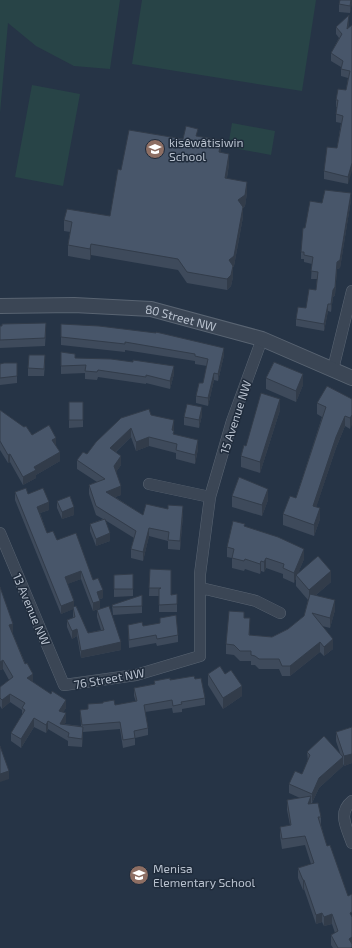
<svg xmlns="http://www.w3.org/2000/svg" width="352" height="948" font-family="'Exo 2',sans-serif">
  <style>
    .green { fill: #284447 }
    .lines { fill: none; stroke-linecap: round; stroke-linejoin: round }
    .minor-casing { stroke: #596472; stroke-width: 12 }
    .tertiary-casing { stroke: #596472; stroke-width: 16 }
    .minor { stroke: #3b4655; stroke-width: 11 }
    .tertiary { stroke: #3b4655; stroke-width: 14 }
    .wall { fill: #3e4a5b }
    .shaded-wall { fill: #323c4a }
    .building { fill: #48566a; stroke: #323c4a }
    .labels { text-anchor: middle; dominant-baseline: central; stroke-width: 3; stroke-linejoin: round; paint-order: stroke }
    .poi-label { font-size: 12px; fill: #b8c1ce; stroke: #1f2b3b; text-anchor: start }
    .street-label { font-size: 12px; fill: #b8c1ce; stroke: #1f2b3b }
  </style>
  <rect width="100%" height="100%" fill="#263446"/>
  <path class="green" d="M0,0h120l-10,69 -36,-3 -38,-20 -28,-23 -8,90z
    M142,0h174l-14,91 -170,-27z
    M32,85l48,9 -17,92 -48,-9z
    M232,123l43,8 -4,24 -43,-8z"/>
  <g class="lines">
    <g class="minor-casing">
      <path id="minor" d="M333,369l19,-78
        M149,484l61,13
        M0,533l64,152 72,-10 64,-19v-82l10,-77 22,-76 30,-82
        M201,588l55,13 24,12
        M352,801c-15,12 -5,27 0,42"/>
    </g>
    <g class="tertiary-casing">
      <g id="tertiary">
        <path id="s1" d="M0,306l74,-1 77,4 111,30 90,39"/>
      </g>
    </g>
    <use href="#minor" class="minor"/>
    <use href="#tertiary" class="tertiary"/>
  </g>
  <path class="wall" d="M352,0l-2,13 -11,-1v-8z
    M349,22l-1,6 4,-3 -4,159 -24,-5v-8l13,-23 4,-25 -5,-1v-8l1,-7h-1v-7l10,-10 2,-12 -7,-2v-9l-10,-6v-8l8,-15 -3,-4v-7z
    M198,136l23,16 8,12 -2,14 20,15 -2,13 -2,2v9l-9,49 -1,1v10l-2,9 -4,4 -40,-7 -9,-13 -87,-15 -1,5 -22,-4v-11l2,-13 -6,-1v-11l46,-4 11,-46 62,-31z
    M351,200l-11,68 -3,1 -2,26 -2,2 -2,15 -3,-1 -4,20 -28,-5v-7l10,-11 10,-18 1,-11h-6l1,-15 -8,-2v-3h-3v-7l4,-24 17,-25z
    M61,324l163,31 -6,26 -4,-1 -6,26 -12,-3v-7l7,-13 4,-17 -12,-2v-3l-70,-11v2l-64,-7z
    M0,326l46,4 -1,16 -45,2z
    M61,352l14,6 99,16 -4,15 -24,-6v1l-48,-7 -1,3 -12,-1v-6l-24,1z
    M17,363v20l-17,2v-21z
    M45,363l-1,13h-16v-8z
    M266,378l37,7 -7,17 -30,-13z
    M352,399l-2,30 -5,-3 -9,22 -20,59 4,12 -6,17 -31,-11v-11l13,-16 26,-81 -5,-3v-11z
    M69,402h14v25l-14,1z
    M0,410l32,25 24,10 4,16 -24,14v3l-13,7 -13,-23 -2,1 -8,-13z
    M280,410l-20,63 -19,-6v-11l5,-10z
    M151,415l23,14v6l24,14 -3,15 -19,-5v-6l-27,-7 -13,5 -5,-14 -15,15 5,13 -5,7 5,23 -6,2 28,18h40l-3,35 -12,-1v-8l-19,-5 -6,25 -12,-3v-9l3,-11 -29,-18 5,21 -14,5 -6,-15v-7l13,-5 -7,-4 -7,-21v-9l8,-3 -20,-13v-9l10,-6z
    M202,415l-3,13 -15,-3v-8z
    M15,492l13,2 21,16 -9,3 7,20 10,7 36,40 10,18 -3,1v9l-7,3 -12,-32 -14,5 7,23 14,26 13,-3 -4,-13v-7l24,40 -40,8 -4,-22 -5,3 -5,-12v-7l6,-2v-9l-12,5 -46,-114z
    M232,496l36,4 -6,16 -30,-9z
    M57,501l17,14 -12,4 -5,-11z
    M245,526l59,33 -6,14 33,9 -15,13 19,15 -5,18 -8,-2 11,23 -9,7 -4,-4 -30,24h-8l-3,-7h-20l-4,-4h-4v-4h-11l-6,-6 -8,-1v-10l18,-26 6,17 22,2 16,-8 16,-13 4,-16 -12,-14v-8l-2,5 -11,-5v-4l-17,-6 -2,4 -3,-1 -1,3 -15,-5 -1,2 -12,-3v-10l-5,-1v-10z
    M150,569l21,26 6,-1v18h-18v-16h-10z
    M133,574v22l-19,1v-22z
    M0,587l13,45h-1l21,50 33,26 -3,4 3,10 -2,2 17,2 -1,-16 56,-8 -2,-6v-8l20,-4v-3l41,-2 10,19v7l-23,4v3l-9,1 -1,-5 -27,4 3,16v7l-13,3v7l-12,3 -3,-19 -37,3 -1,15 -14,-1v-5l-20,-12 -2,4 -12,-6 -13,21 -10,-7v-8l11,-18v-5l-12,-8 -8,7 -2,-3v-19l9,-7 -6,-11 -3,1z
    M112,605l30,1v7l-29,2z
    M128,625l15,1 35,9v7l-21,4 -1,-3 -27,5z
    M208,674h17l17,22 -19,13 -15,-24z
    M352,727v36l-8,3 -1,-2v2l-24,22 -7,15h-1l10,14v8l31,123h-19l-2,-3v-10l4,-2 -3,-9 -8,2 -2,-4 -6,2 -12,-35 -1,1 -5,-12v-10l13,-4 -6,-19 -23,4 -2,-13v-9l10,-2 -3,-15v-10l13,-2 -11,-5v-9l13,-10 6,-12 -1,-10 33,1 -4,-12v-9z"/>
  <path class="shaded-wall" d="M351,0h1v4l-2,9v-7z
    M349,15v7l-2,14v-7z
    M221,140v11l-2,12v-11z
    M229,154v10l-4,25v-11z
    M352,163v8l-4,13v-7z
    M247,182v11l-2,13 -2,2v9l-9,49 -1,1v10l-2,9 -4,4v-11l2,-19 9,-60z
    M351,193v7l-11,68 -3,1 -2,26 -2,2 -2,15v-8l6,-42z
    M91,244v11l-1,5v-11z
    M328,304v7l-4,20v-7z
    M224,348v7l-6,26v-7z
    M174,366v8l-4,15v-8z
    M214,373v7l-6,26v-8z
    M303,374v11l-7,17v-11z
    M280,399v11l-20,63v-11z
    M202,407v8l-3,13v-8z
    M352,415v10l-2,4v-11z
    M345,416v10l-9,22 -23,69v-11l23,-69z
    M174,420v9l-2,10v-9z
    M131,428v9l-21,20v-9z
    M149,437v9l-13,5v-9z
    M56,438v8l-4,-6z
    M198,440v9l-3,15v-9z
    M60,452v9l-24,14v3l-13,7v-8l11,-10z
    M10,454v8l-2,1v-8z
    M121,456v9l-7,10v-9z
    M121,486v9l-15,5v-8z
    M268,489v11l-6,16v-11z
    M49,502v8l-12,4v-7z
    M183,506v9l-3,35v-9z
    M74,507v8l-12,4v-7z
    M320,508v11l-6,17v-11z
    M149,528v8l-6,25v-9z
    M110,533v8l-14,5v-7z
    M304,549v10l-7,17 -1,-1v3l-2,5v-10z
    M266,558v10l-2,4v-10z
    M261,561v10l-1,3v-10z
    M81,571v8l-16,6v-8z
    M331,571v11l-22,19v-11z
    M103,590v8l-6,2v-8z
    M335,600v10l-5,18v-10z
    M74,601v8l-13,5v-8z
    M100,601v7l-7,3v-8z
    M13,624v8l-4,2v-9z
    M77,629v7l-5,3v-8z
    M333,639v10l-9,7v-9z
    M121,642v8l-40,8v-7z
    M320,642v10l-30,24v-10z
    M3,660v9l-3,1v-8z
    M33,674v9l-6,-5z
    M242,686v10l-19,13v-11z
    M10,694v8l-8,7v-9z
    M66,700v8l-7,11v-8z
    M66,713v9l-4,7 -2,-5z
    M34,718v9l-13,21v-9z
    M48,721v8l-2,4v-8z
    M83,727v8l-1,12v-8z
    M352,754v9l-8,3v-10z
    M343,757v9l-24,22 -7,15v-9l7,-16z
    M9,771v8l-9,3v-8z
    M311,796v10l-3,-2z
    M303,880h1v9l-1,1z
    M322,913v9l-6,2v-9z
    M332,914v10l-8,2v-9z
    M352,937v9l-3,-7z"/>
  <path class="building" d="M340,0h11l-1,6 -11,-2z
    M349,15l-2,14 5,-4v138l-4,14 -24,-6 3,-24 10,1 6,-32 -7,-2 2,-14h-2l2,-11 8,1 4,-19 -9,-2 2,-8 -12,-8 11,-19 -6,-7z
    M186,126l12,3 -2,7 25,4 -2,12 10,2 -4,24 22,4 -2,13 -7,5 5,7 -9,49 -5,4 4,6 -2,9 -4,4 -40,-7 -9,-13 -87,-15 -1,5 -22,-4 4,-23 -8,-2 3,-11 43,7 8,-47 3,1 8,-40 54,9z
    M325,190l26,3 -11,67 -3,2 -2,25 -2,3 -2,14h-3l-4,20 -28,-5 2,-12 8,1 3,-19 7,1 2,-18 -7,-1 2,-14 -9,-2v-3h-3l2,-24h2l5,-27 12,2z
    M46,323l-1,15 -45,2v-14h2v-2z
    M61,324l38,2 57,7v-1l68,16 -6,26 -4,-1 -6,25 -12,-2 3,-13h4l5,-24 -13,-3v-2l-70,-12v2l-64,-7z
    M61,352l14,2v4l36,1 22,3v-2l41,6 -4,15 -24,-6v2l-48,-7 -1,2 -12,-1 1,-6 -25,1z
    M29,355h16l-1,14 -16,-1z
    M274,362l29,12 -7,17 -30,-13z
    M4,363h13v13l-17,2v-14z
    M327,386l25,13v16l-2,3 -5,-2 -9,21 -23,69 7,2 -6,17 -31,-11 7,-18 6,2 30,-91 -9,-4z
    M261,393l19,6 -20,63 -19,-6 3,-11 2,1z
    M69,402h14v18h-14z
    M187,404l15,3 -3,13 -15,-3z
    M149,409l2,6 23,5 -2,10 2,1 -1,3 25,6 -3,15 -19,-5 1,-6 -28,-7 -13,5 -5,-14 -21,20 11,8 -7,10 7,20 -15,6 37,23 3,-11 22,5v-4l15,1 -3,35 -12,-1 1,-8 -20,-4 -6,24 -12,-3 5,-18 -40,-25 -7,-21 16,-6 -28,-19 6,-8 4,2 9,-12 25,-24z
    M0,410l24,17 2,-1 6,9 17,-10 7,13 -4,2 8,12 -26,15 2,3 -13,7 -13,-23 -2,1 -8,-14z
    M239,477l29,12 -6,16 -30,-9z
    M26,488l2,6 15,-6 6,14 -12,5 10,26 6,-2 4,9 19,-7 17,47 5,-2 5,12 -6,2 3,9 -7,2 -12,-32 -16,6 9,24 -13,5 -46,-114z
    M70,496l4,11 -12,5 -5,-11z
    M105,519l5,14 -14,6 -6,-15z
    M233,521l12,3 -1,2 34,11 26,12 -10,24 -11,-5 1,-4 -18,-6 -2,4 -3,-1 -1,3 -15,-5 -1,2 -12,-3 2,-9 -7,-2z
    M318,556l13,15 -22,19 -13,-15z
    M150,569l21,1v25l6,-1v10l-18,1v-16l2,-1h-12z
    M133,574v15h-19v-14z
    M0,587l13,37 -4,1 16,39 2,-1 6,11 -6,4 24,16 1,-3 14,9 -7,11 7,2 -6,11 23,3 -1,12 -14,-2 1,-4 -21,-12 -2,4 -12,-7 -13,21 -10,-6 14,-23 -3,-2 3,-5 -15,-9 -8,6 -2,-2v-11l13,-10 -10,-17 -3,2z
    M310,594l25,6 -5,18 -18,-5 21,26 -9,8 -4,-5 -30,24h-8l-3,-7h-20l-4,-3 -4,-1v-4h-11l-6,-6 -8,-1 3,-33 15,1v6h6l-1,17 23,2 16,-8 16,-13z
    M142,595v11l-29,1 -1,-2z
    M76,606l12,27 16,-3 -7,-20 12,-4 12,36 -40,9 -4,-22 -5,2 -5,-11 8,-3 -2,-10z
    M176,615l2,20 -21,4 -1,-4 -27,5 -1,-15 14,-3 1,4 17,-3v-5z
    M220,666l5,8 6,-4 11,16 -19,12 -15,-24z
    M194,676l1,3 6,-1 4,20 -24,4 1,2 -9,2 -1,-6 -28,5 4,23 -14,3 1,7 -12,2 -3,-18 -38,3 -2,-15 8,-1v-5l15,-1v-1l11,-2 1,5 22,-4 -3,-13 21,-4 -1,-3 16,-3v2z
    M352,727v27l-8,2 -8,-24z
    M324,736l19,21 -24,21 -7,16 -23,-10 6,-13 7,3 8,-19 -3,-3z
    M0,746l9,25 -9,3z
    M311,796l-3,8 10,-1 3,14h-3l9,29 3,-1 18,51 4,-2v18l-2,1 2,4v20l-3,2 3,5v3l-1,1h-13l-7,-13 7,-4 -6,-17 -8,3 -2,-4 -6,2 -12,-35h-1l-5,-12 16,-5 -9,-27 -23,3 -2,-12 11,-2 -4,-25z"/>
  <defs>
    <g id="school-disc" transform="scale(1)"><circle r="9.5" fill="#8d6e63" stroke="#1f2b3b"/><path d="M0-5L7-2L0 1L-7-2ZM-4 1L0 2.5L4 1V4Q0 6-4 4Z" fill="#fff"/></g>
  </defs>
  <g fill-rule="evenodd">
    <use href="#school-disc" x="155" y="149"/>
    <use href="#school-disc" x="139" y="875"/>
  </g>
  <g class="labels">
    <g class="poi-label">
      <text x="169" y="142">kisêwâtisiwin<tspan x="169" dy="14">School</tspan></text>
      <text x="153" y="868">Menisa<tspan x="153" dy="14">Elementary School</tspan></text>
    </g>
    <g class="street-label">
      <text stroke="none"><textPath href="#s1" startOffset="182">80 Street NW</textPath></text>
      <text transform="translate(235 417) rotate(-72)">15 Avenue NW</text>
      <text transform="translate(32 609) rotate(67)">13 Avenue NW</text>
      <text transform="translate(109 678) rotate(-10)">76 Street NW</text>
    </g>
  </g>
</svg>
